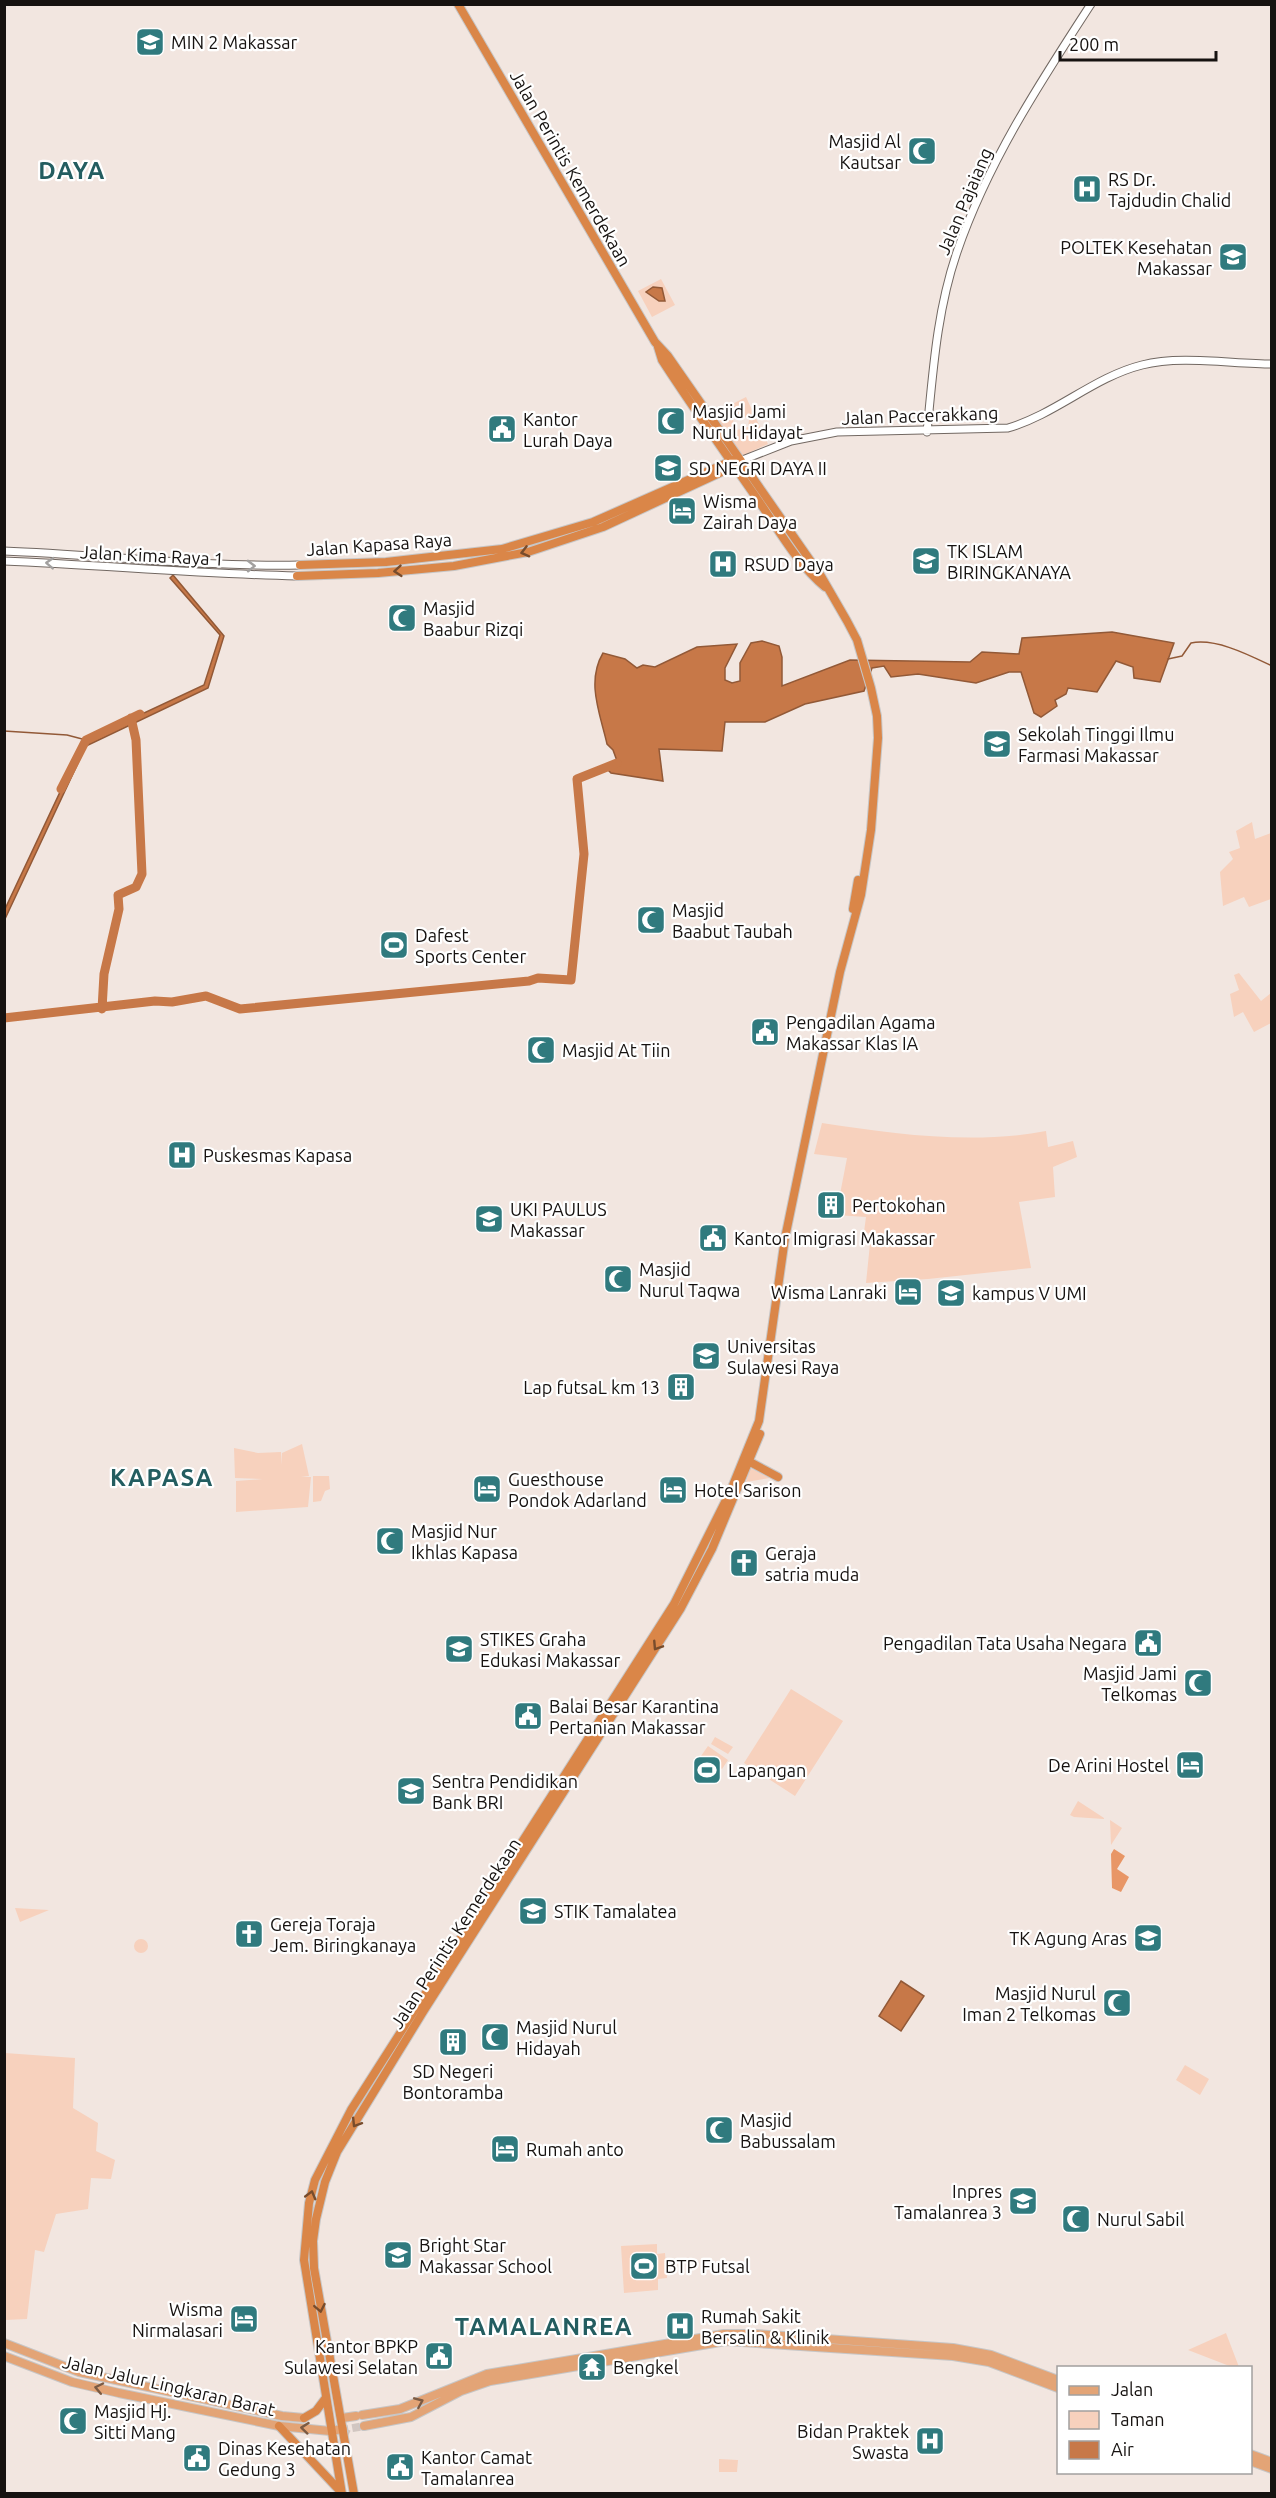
<svg xmlns="http://www.w3.org/2000/svg" width="1276" height="2498" font-family="Ubuntu,sans-serif">
  <style>
    .green { fill: #f7d1bd; fill-rule: evenodd }
    .forest { fill: #e89666 }
    .water { fill: #c77848; stroke: #925937; stroke-width: 1.5 }
    .lines { fill: none; stroke-linecap: round; stroke-linejoin: round }
    .stream { stroke: #925937; stroke-width: 1.5 }
    .river { stroke: #c77848; stroke-width: 9 }
    .primary-tunnel { stroke: #d1c6c1; stroke-width: 8; stroke-dasharray: 8 4; stroke-linecap: butt }
    .secondary-casing { stroke: #726862; stroke-width: 9 }
    .primary-casing { stroke: #c7c6c6; stroke-width: 10 }
    .trunk-casing { stroke: #c7c6c6; stroke-width: 10 }
    .secondary { stroke: #fff; stroke-width: 7 }
    .primary { stroke: #e3a476; stroke-width: 8 }
    .trunk { stroke: #da8648; stroke-width: 8 }
    .oneway { stroke: #784c2c }
    .oneway2 { stroke: #a2a09f }
    .oneway3 { stroke: #7c5b43 }
    .labels { text-anchor: middle; dominant-baseline: central; stroke-width: 4.5; stroke-linejoin: round; paint-order: stroke }
    .poi-label { font-size: 18px; fill: #161210; stroke: #fff; text-anchor: start }
    .street-label { font-size: 18px; fill: #161210; stroke: #fff }
    .district-label { font-size: 24px; font-weight: bold; letter-spacing: 1.5px; fill: #235d60; stroke: #fff }
  </style>
  <rect width="100%" height="100%" fill="#f2e6e0"/>
  <path class="green" d="M661,279l14,26 -23,12 -14,-26z
    M746,397l22,47 -26,12 -29,-42zM743,415l6,5 -1,7 -11,3 -4,-9 3,-5z
    M1252,822l3,17 16,-6v66l-22,8 -5,-10 -21,9 -3,-34 13,-13 -4,-7 11,-4 -4,-17z
    M1239,973l22,28 10,-8v30l-17,9 -11,-20 -9,5 -4,-23 9,-4 -5,-15z
    M822,1123c72,11 151,22 224,8l2,16 25,-6 4,16 -24,10 2,30 -36,5 12,66 -103,11 -62,4 5,-49 -7,-2 2,-15 -30,-2 11,-57 -33,-4z
    M302,1444l7,32 -8,1h10l-3,30 -72,5v-31l27,-2 -28,-1 -1,-30 24,5 23,-1 1,13v-12z
    M750,1468l20,10 -24,4z
    M313,1476h16l1,13 -5,2 -4,10 -8,1z
    M791,1689l52,32 -48,75 -51,-33z
    M715,1737l18,10 -5,7 -17,-10z
    M708,1746l20,14 -6,9 -21,-13z
    M699,1758l21,13 -6,10 -21,-13z
    M1078,1801l26,17v1l-30,-2 -4,-2z
    M1110,1820l12,8 -11,17z
    M15,1908l34,2 -29,12z
    M134 1946a7 7 0 1 1 14 0a7 7 0 1 1-14 0Z
    M5,2053l70,5 -2,50 25,15 -2,28 19,9 -4,19 -20,-1 -3,31 -32,5 -12,38 -9,-2 -8,69 -22,1z
    M1185,2065l24,14 -9,16 -24,-15z
    M657,2244v10l8,-1 2,25 -9,1v11l-34,3 -3,-47z
    M1226,2333l13,34h-7l-44,-17z
    M719,2459l19,1 -1,12h-18z"/>
  <path class="forest" d="M1114,1849l11,7 -8,13 12,8 -8,15 -9,-4 -1,-34z"/>
  <path class="water" d="M653,287l9,1 3,13h-6l-13,-9z
    M173,575l51,61 -16,52 -122,58 -81,173v-10l79,-168 120,-56 16,-50 -50,-57z
    M1112,632l62,11 -14,39 -26,-4 -1,-11 -17,-6 -19,31 -29,-4 -2,6 -11,6 2,6 -16,11 -7,-4 -13,-41h-12l-33,11 -58,-9 -27,3 -7,-11 -12,2 -8,23 -59,13 -40,18h-40l-3,29 -63,-2 4,32 -52,-8 -5,-5 11,-7 -4,-11 -6,-6c-7,-31 -21,-62 -4,-91l22,6 12,9 6,-3 12,2 42,-20 40,-3 -12,24v12l7,3 8,-2v-18l11,-20 11,-2 17,5 3,11v29l68,-26 120,2 12,-10 37,2 3,-16z
    M901,1981l23,15 -23,35 -22,-15z"/>
  <g class="lines">
    <path class="stream" d="M1168,659l14,-3 9,-13c25,-5 58,12 81,23
      M4,731l63,4 19,5"/>
    <path class="river" d="M61,789l25,-49 54,-26
      M102,1009l2,-35 15,-65 -1,-14 18,-8 6,-13 -6,-134 -5,-22
      M4,1018l151,-17 17,1 34,-6 34,13 289,-28 9,-3 33,2 13,-126 -7,-75 40,-16"/>
    <path class="primary-tunnel" d="M344,2435l3,-6 17,-3"/>
    <g class="secondary-casing">
      <path id="secondary" d="M927,432c6,-61 10,-122 30,-180 31,-90 82,-168 134,-248
        M740,461l51,-20 46,-9 171,-4c48,-14 86,-51 134,-63 38,-10 90,-1 130,-1
        M4,551c99,4 198,16 296,14
        M4,561c98,4 196,13 293,15"/>
    </g>
    <g class="primary-casing">
      <path id="primary" d="M4,2343l75,29 203,44 22,2
        M4,2356l68,26 47,11 160,33 51,5 13,-2
        M362,2415l38,-6 87,-35 237,-40h31l198,14 38,7 67,25
        M342,2418l14,-2
        M364,2426l47,-9 50,-26 29,-10 236,-40 227,15 36,6 69,26
        M1250,2454l22,8
        M1250,2461l22,8"/>
    </g>
    <g class="trunk-casing">
      <path id="trunk" d="M658,347l4,13c31,48 64,94 96,140 20,29 40,65 67,87
        M300,565l86,-3 116,-13 91,-27 145,-64
        M297,576l81,-3 76,-7 74,-14 75,-25 138,-64
        M853,909l5,-29
        M750,1462l28,15
        M304,2418l12,-7 9,-12
        M279,2426l62,66
        M342,2494l-38,-234 5,-57 6,-23 36,-70 323,-506 57,-114 28,-69 26,-183 55,-266 21,-77 10,-65 7,-92 -1,-22 -6,-28 -14,-48 -10,-19 -26,-45 -153,-220 -13,-14 -197,-338
        M354,2494l-40,-226 -1,-27 3,-22 9,-37 12,-30 86,-140 258,-404 31,-59 48,-115"/>
    </g>
    <use href="#secondary" class="secondary"/>
    <use href="#primary" class="primary"/>
    <use href="#trunk" class="trunk"/>
  </g>
  <defs><path id="oneway-chevron" d="M-2-3.5L2.5 0L-2 3.5" fill="none" stroke-width="1.6" stroke-linecap="round" stroke-linejoin="round" transform="scale(1.5)"/></defs>
  <g class="oneway">
    <use href="#oneway-chevron" transform="translate(525 552) rotate(166)"/>
    <use href="#oneway-chevron" transform="translate(398 571) rotate(175)"/>
    <use href="#oneway-chevron" transform="translate(657 1646) rotate(123)"/>
    <use href="#oneway-chevron" transform="translate(356 2123) rotate(122)"/>
    <use href="#oneway-chevron" transform="translate(311 2195) rotate(-75)"/>
    <use href="#oneway-chevron" transform="translate(320 2308) rotate(79)"/>
  </g>
  <g class="oneway2">
    <use href="#oneway-chevron" transform="translate(50 563) rotate(-177)"/>
    <use href="#oneway-chevron" transform="translate(251 566) rotate(-1)"/>
  </g>
  <g class="oneway3">
    <use href="#oneway-chevron" transform="translate(99 2388) rotate(-168)"/>
    <use href="#oneway-chevron" transform="translate(419 2402) rotate(-23)"/>
    <use href="#oneway-chevron" transform="translate(305 2428) rotate(-174)"/>
  </g>
  <defs>
    <g id="school-square" transform="scale(1.5)"><rect x="-9" y="-9" width="18" height="18" rx="4" fill="#307a7e" stroke="#fff"/><path d="M0-5L7-2L0 1L-7-2ZM-4 1L0 2.5L4 1V4Q0 6-4 4Z" fill="#fff"/></g>
    <g id="mosque-square" transform="scale(1.5)"><rect x="-9" y="-9" width="18" height="18" rx="4" fill="#307a7e" stroke="#fff"/><path d="M3.5-4.9A6 6 0 1 0 3.5 4.9A5 5 0 1 1 3.5-4.9Z" fill="#fff"/></g>
    <g id="hospital-square" transform="scale(1.5)"><rect x="-9" y="-9" width="18" height="18" rx="4" fill="#307a7e" stroke="#fff"/><path d="M-5-5h3v3.5h4V-5h3V5h-3V1.5h-4V5h-3Z" fill="#fff"/></g>
    <g id="university-square" transform="scale(1.5)"><rect x="-9" y="-9" width="18" height="18" rx="4" fill="#307a7e" stroke="#fff"/><path d="M0-5L7-2L0 1L-7-2ZM-4 1L0 2.5L4 1V4Q0 6-4 4Z" fill="#fff"/></g>
    <g id="civic-square" transform="scale(1.5)"><rect x="-9" y="-9" width="18" height="18" rx="4" fill="#307a7e" stroke="#fff"/><path d="M-.6-6.5H3V-4.5H.6V-3L4-1V1h2V6H-6V1h2V-1L-.6-3ZM-1.2 2.5V6h2.4V2.5Z" fill="#fff"/></g>
    <g id="hotel-square" transform="scale(1.5)"><rect x="-9" y="-9" width="18" height="18" rx="4" fill="#307a7e" stroke="#fff"/><path d="M-6-4.5h1.5V1H6V5H4.5V3h-9V5H-6ZM-4 0a1.8 1.8 0 1 1 3.6 0ZM.5 0V-2.5h3Q6-2.5 6 0Z" fill="#fff"/></g>
    <g id="stadium-square" transform="scale(1.5)"><rect x="-9" y="-9" width="18" height="18" rx="4" fill="#307a7e" stroke="#fff"/><path d="M0-5a6.5 5 0 1 0 0 10a6.5 5 0 1 0 0-10ZM-3.5-1.8h7v3.6h-7Z" fill="#fff"/></g>
    <g id="building-square" transform="scale(1.5)"><rect x="-9" y="-9" width="18" height="18" rx="4" fill="#307a7e" stroke="#fff"/><path d="M-4-6H4V6H1V3H-1V6H-4ZM-2.5-4.3h1.7v1.8h-1.7ZM.8-4.3h1.7v1.8H.8ZM-2.5-1h1.7V.8h-1.7ZM.8-1h1.7V.8H.8Z" fill="#fff"/></g>
    <g id="church-square" transform="scale(1.5)"><rect x="-9" y="-9" width="18" height="18" rx="4" fill="#307a7e" stroke="#fff"/><path d="M-1.2-6h2.4v3.5h3.3v2.4h-3.3V6h-2.4V-.1h-3.3v-2.4h3.3Z" fill="#fff"/></g>
    <g id="temple-square" transform="scale(1.5)"><rect x="-9" y="-9" width="18" height="18" rx="4" fill="#307a7e" stroke="#fff"/><path d="M0-6L5-2H3V0L6.5 2.5H4V6H1.5V3h-3V6H-4V2.5H-6.5L-3 0V-2H-5Z" fill="#fff"/></g>
  </defs>
  <g fill-rule="evenodd">
    <use href="#school-square" x="150" y="42"/>
    <use href="#mosque-square" x="922" y="151"/>
    <use href="#hospital-square" x="1087" y="189"/>
    <use href="#university-square" x="1233" y="257"/>
    <use href="#mosque-square" x="671" y="421"/>
    <use href="#civic-square" x="502" y="429"/>
    <use href="#school-square" x="668" y="468"/>
    <use href="#hotel-square" x="682" y="511"/>
    <use href="#school-square" x="926" y="561"/>
    <use href="#hospital-square" x="723" y="564"/>
    <use href="#mosque-square" x="402" y="618"/>
    <use href="#university-square" x="997" y="744"/>
    <use href="#mosque-square" x="651" y="920"/>
    <use href="#stadium-square" x="394" y="945"/>
    <use href="#civic-square" x="765" y="1032"/>
    <use href="#mosque-square" x="541" y="1050"/>
    <use href="#hospital-square" x="182" y="1155"/>
    <use href="#building-square" x="831" y="1205"/>
    <use href="#university-square" x="489" y="1219"/>
    <use href="#civic-square" x="713" y="1238"/>
    <use href="#mosque-square" x="618" y="1279"/>
    <use href="#hotel-square" x="908" y="1292"/>
    <use href="#university-square" x="951" y="1293"/>
    <use href="#university-square" x="706" y="1356"/>
    <use href="#building-square" x="681" y="1387"/>
    <use href="#hotel-square" x="487" y="1489"/>
    <use href="#hotel-square" x="673" y="1490"/>
    <use href="#mosque-square" x="390" y="1541"/>
    <use href="#church-square" x="744" y="1563"/>
    <use href="#civic-square" x="1148" y="1643"/>
    <use href="#university-square" x="459" y="1649"/>
    <use href="#mosque-square" x="1198" y="1683"/>
    <use href="#civic-square" x="528" y="1716"/>
    <use href="#hotel-square" x="1190" y="1765"/>
    <use href="#stadium-square" x="707" y="1770"/>
    <use href="#university-square" x="411" y="1791"/>
    <use href="#university-square" x="533" y="1911"/>
    <use href="#church-square" x="249" y="1934"/>
    <use href="#school-square" x="1148" y="1938"/>
    <use href="#mosque-square" x="1117" y="2003"/>
    <use href="#mosque-square" x="495" y="2037"/>
    <use href="#building-square" x="453" y="2042"/>
    <use href="#mosque-square" x="719" y="2130"/>
    <use href="#hotel-square" x="505" y="2149"/>
    <use href="#school-square" x="1023" y="2201"/>
    <use href="#mosque-square" x="1076" y="2219"/>
    <use href="#school-square" x="398" y="2255"/>
    <use href="#stadium-square" x="644" y="2266"/>
    <use href="#hotel-square" x="244" y="2319"/>
    <use href="#hospital-square" x="680" y="2326"/>
    <use href="#civic-square" x="439" y="2356"/>
    <use href="#temple-square" x="592" y="2367"/>
    <use href="#mosque-square" x="73" y="2421"/>
    <use href="#hospital-square" x="930" y="2441"/>
    <use href="#civic-square" x="197" y="2458"/>
    <use href="#civic-square" x="400" y="2467"/>
  </g>
  <g class="labels">
    <g class="poi-label">
      <text x="171" y="42">MIN 2 Makassar</text>
      <text x="901" y="141" text-anchor="end">Masjid Al<tspan x="901" dy="21">Kautsar</tspan></text>
      <text x="1108" y="179">RS Dr.<tspan x="1108" dy="21">Tajdudin Chalid</tspan></text>
      <text x="1212" y="247" text-anchor="end">POLTEK Kesehatan<tspan x="1212" dy="21">Makassar</tspan></text>
      <text x="692" y="411">Masjid Jami<tspan x="692" dy="21">Nurul Hidayat</tspan></text>
      <text x="523" y="419">Kantor<tspan x="523" dy="21">Lurah Daya</tspan></text>
      <text x="689" y="468">SD NEGRI DAYA II</text>
      <text x="703" y="501">Wisma<tspan x="703" dy="21">Zairah Daya</tspan></text>
      <text x="947" y="551">TK ISLAM<tspan x="947" dy="21">BIRINGKANAYA</tspan></text>
      <text x="744" y="564">RSUD Daya</text>
      <text x="423" y="608">Masjid<tspan x="423" dy="21">Baabur Rizqi</tspan></text>
      <text x="1018" y="734">Sekolah Tinggi Ilmu<tspan x="1018" dy="21">Farmasi Makassar</tspan></text>
      <text x="672" y="910">Masjid<tspan x="672" dy="21">Baabut Taubah</tspan></text>
      <text x="415" y="935">Dafest<tspan x="415" dy="21">Sports Center</tspan></text>
      <text x="786" y="1022">Pengadilan Agama<tspan x="786" dy="21">Makassar Klas IA</tspan></text>
      <text x="562" y="1050">Masjid At Tiin</text>
      <text x="203" y="1155">Puskesmas Kapasa</text>
      <text x="852" y="1205">Pertokohan</text>
      <text x="510" y="1209">UKI PAULUS<tspan x="510" dy="21">Makassar</tspan></text>
      <text x="734" y="1238">Kantor Imigrasi Makassar</text>
      <text x="639" y="1269">Masjid<tspan x="639" dy="21">Nurul Taqwa</tspan></text>
      <text x="887" y="1292" text-anchor="end">Wisma Lanraki</text>
      <text x="972" y="1293">kampus V UMI</text>
      <text x="727" y="1346">Universitas<tspan x="727" dy="21">Sulawesi Raya</tspan></text>
      <text x="660" y="1387" text-anchor="end">Lap futsaL km 13</text>
      <text x="508" y="1479">Guesthouse<tspan x="508" dy="21">Pondok Adarland</tspan></text>
      <text x="694" y="1490">Hotel Sarison</text>
      <text x="411" y="1531">Masjid Nur<tspan x="411" dy="21">Ikhlas Kapasa</tspan></text>
      <text x="765" y="1553">Geraja<tspan x="765" dy="21">satria muda</tspan></text>
      <text x="480" y="1639">STIKES Graha<tspan x="480" dy="21">Edukasi Makassar</tspan></text>
      <text x="1127" y="1643" text-anchor="end">Pengadilan Tata Usaha Negara</text>
      <text x="1177" y="1673" text-anchor="end">Masjid Jami<tspan x="1177" dy="21">Telkomas</tspan></text>
      <text x="549" y="1706">Balai Besar Karantina<tspan x="549" dy="21">Pertanian Makassar</tspan></text>
      <text x="1169" y="1765" text-anchor="end">De Arini Hostel</text>
      <text x="728" y="1770">Lapangan</text>
      <text x="432" y="1781">Sentra Pendidikan<tspan x="432" dy="21">Bank BRI</tspan></text>
      <text x="554" y="1911">STIK Tamalatea</text>
      <text x="270" y="1924">Gereja Toraja<tspan x="270" dy="21">Jem. Biringkanaya</tspan></text>
      <text x="1127" y="1938" text-anchor="end">TK Agung Aras</text>
      <text x="1096" y="1993" text-anchor="end">Masjid Nurul<tspan x="1096" dy="21">Iman 2 Telkomas</tspan></text>
      <text x="516" y="2027">Masjid Nurul<tspan x="516" dy="21">Hidayah</tspan></text>
      <text x="453" y="2071" text-anchor="middle">SD Negeri<tspan x="453" dy="21">Bontoramba</tspan></text>
      <text x="740" y="2120">Masjid<tspan x="740" dy="21">Babussalam</tspan></text>
      <text x="526" y="2149">Rumah anto</text>
      <text x="1002" y="2191" text-anchor="end">Inpres<tspan x="1002" dy="21">Tamalanrea 3</tspan></text>
      <text x="1097" y="2219">Nurul Sabil</text>
      <text x="419" y="2245">Bright Star<tspan x="419" dy="21">Makassar School</tspan></text>
      <text x="665" y="2266">BTP Futsal</text>
      <text x="223" y="2309" text-anchor="end">Wisma<tspan x="223" dy="21">Nirmalasari</tspan></text>
      <text x="701" y="2316">Rumah Sakit<tspan x="701" dy="21">Bersalin &amp; Klinik</tspan></text>
      <text x="418" y="2346" text-anchor="end">Kantor BPKP<tspan x="418" dy="21">Sulawesi Selatan</tspan></text>
      <text x="613" y="2367">Bengkel</text>
      <text x="94" y="2411">Masjid Hj.<tspan x="94" dy="21">Sitti Mang</tspan></text>
      <text x="909" y="2431" text-anchor="end">Bidan Praktek<tspan x="909" dy="21">Swasta</tspan></text>
      <text x="218" y="2448">Dinas Kesehatan<tspan x="218" dy="21">Gedung 3</tspan></text>
      <text x="421" y="2457">Kantor Camat<tspan x="421" dy="21">Tamalanrea</tspan></text>
    </g>
    <g class="street-label">
      <text transform="translate(571 168) rotate(60)">Jalan Perintis Kemerdekaan</text>
      <text transform="translate(964 201) rotate(-67)">Jalan Pajaiang</text>
      <text transform="translate(920 415) rotate(-2)">Jalan Paccerakkang</text>
      <text transform="translate(379 544) rotate(-4)">Jalan Kapasa Raya</text>
      <text transform="translate(152 555) rotate(3)">Jalan Kima Raya 1</text>
      <text transform="translate(455 1933) rotate(-57)">Jalan Perintis Kemerdekaan</text>
      <text transform="translate(169 2385) rotate(13)">Jalan Jalur Lingkaran Barat</text>
    </g>
    <g class="district-label">
      <text x="72" y="170">DAYA</text>
      <text x="162" y="1477">KAPASA</text>
      <text x="544" y="2326">TAMALANREA</text>
    </g>
  </g>
  <rect width="1276" height="2498" fill="none" stroke="#161210" stroke-width="12"/>
  <rect x="1057" y="2366" width="195" height="108" fill="#ffffff" stroke="#a2a09f" stroke-width="1.5"/>
  <rect x="1069" y="2386" width="30" height="9" fill="#e3a476" stroke="#a2a09f" stroke-width="1.5"/>
  <text x="1111" y="2396" font-size="18" fill="#161210">Jalan</text>
  <rect x="1069" y="2411" width="30" height="18" fill="#f7d1bd" stroke="#a2a09f" stroke-width="1.5"/>
  <text x="1111" y="2426" font-size="18" fill="#161210">Taman</text>
  <rect x="1069" y="2441" width="30" height="18" fill="#c77848" stroke="#a2a09f" stroke-width="1.5"/>
  <text x="1111" y="2456" font-size="18" fill="#161210">Air</text>
  <path d="M1060 51v9h156v-9" fill="none" stroke="#161210" stroke-width="3"/>
  <text x="1069" y="51" font-size="18" fill="#161210" stroke="#ffffff" stroke-width="4.5" paint-order="stroke">200 m</text>
</svg>
